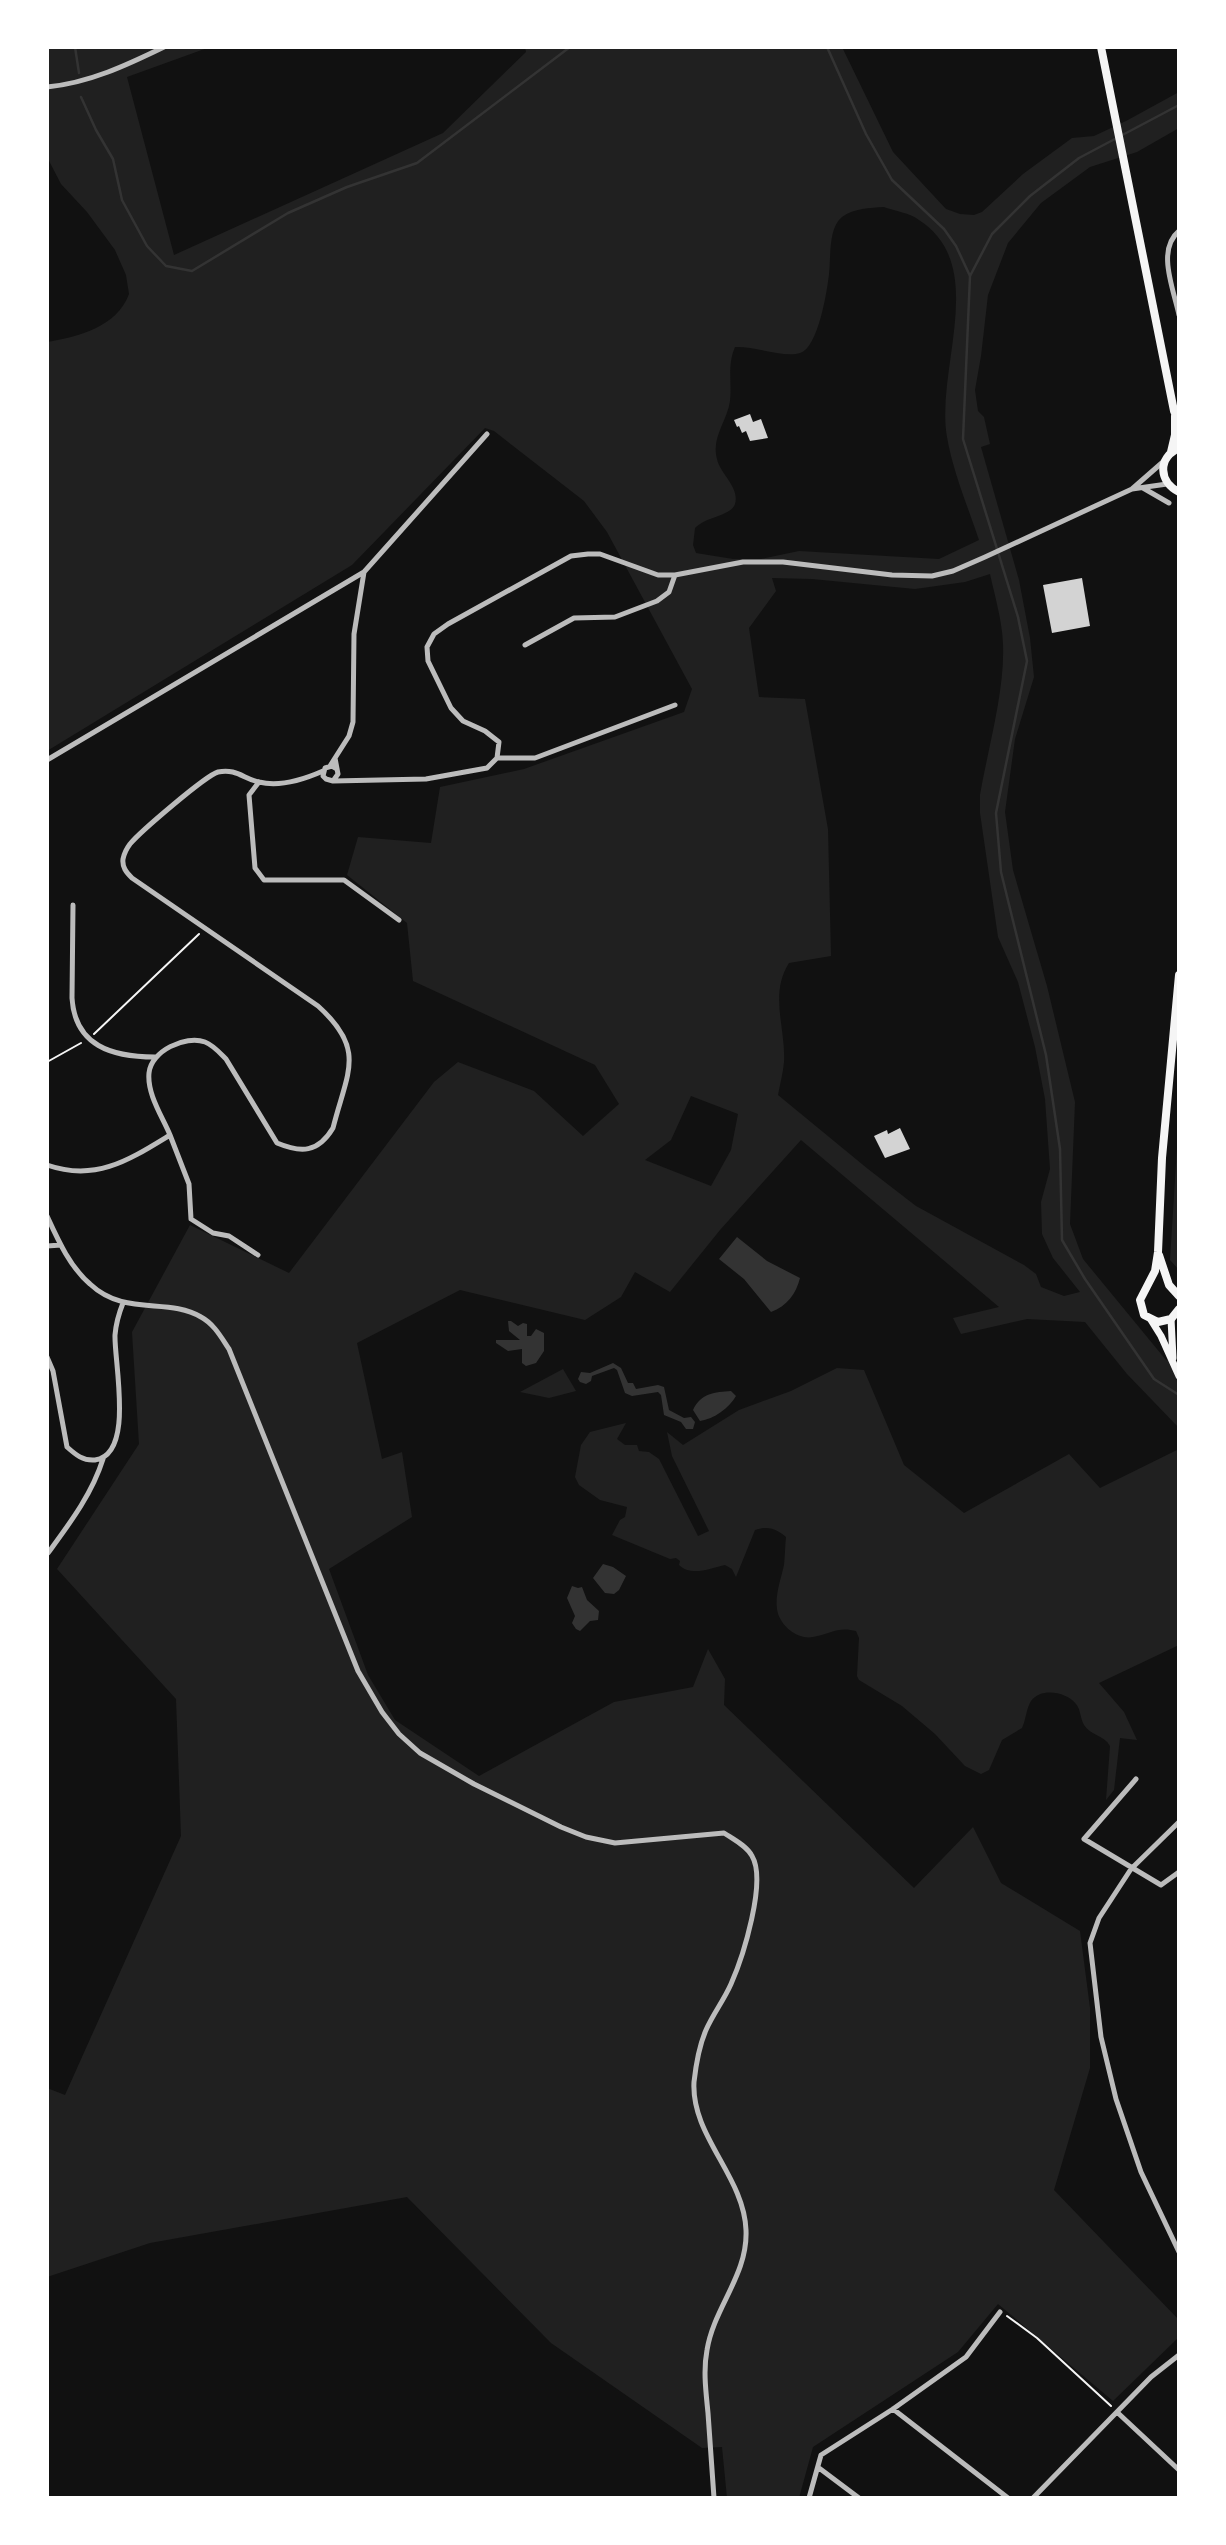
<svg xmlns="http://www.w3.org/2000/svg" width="1226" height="2545" font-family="Cabin,sans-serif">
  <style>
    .green { fill: #202020; fill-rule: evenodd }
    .water { fill: #333 }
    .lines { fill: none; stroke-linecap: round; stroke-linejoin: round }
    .stream { stroke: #333; stroke-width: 2.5 }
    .building { fill: #d3d3d3 }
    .path { stroke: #f5f5f5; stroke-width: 2 }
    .minor { stroke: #bcbcbc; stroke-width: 5 }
    .secondary { stroke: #f5f5f5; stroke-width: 7 }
    .primary { stroke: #f5f5f5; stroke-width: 8 }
  </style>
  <rect width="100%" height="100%" fill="#111"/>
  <path class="green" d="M47,47h163l-83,30 47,178 269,-122 83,-81 -1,-5h317l51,105 53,57 14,5 14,1 8,-3 41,-38 49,-36 22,-2 32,-15 53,-29v36l-42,24 -47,15 -49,36 -33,40 -20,52 -7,61 -6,34 3,21 6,6 6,27 -9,3 38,133 11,58 4,39 -19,62 -10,73 8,58 34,116 28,116 -5,122 13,35 83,101 13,1v67l-52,-54 -42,-52 -58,-3 -66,15 -8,-16 46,-11 -198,-167 -81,90 -50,62 -35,-20 -14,25 -36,23 -125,-30 -103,53 25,116 20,-7 10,65 -83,52 39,106 27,45 84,56 135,-74 79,-15 15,-38 17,30 -1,26 190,183 59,-61 28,56 79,48 10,77v60l-36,122 125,130v17l-66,64 -115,-97 -40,48 -145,95 -14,51h-72l-5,-51 -20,1 -151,-105 -144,-146 -257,46 -103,34v-189l18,7 116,-259 -5,-137 -119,-130 82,-125 -7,-112 58,-107 99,48 145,-191 24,-20 76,29 49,45 36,-32 -24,-39 -182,-84 -6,-58 -60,-48 11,-38 73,6 9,-56 84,-18 160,-57 8,-23 -85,-157 -23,-31 -90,-70 -9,-3 -133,137 -305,186v-409c31,-5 70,-15 82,-48l-3,-19 -11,-25 -28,-38 -26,-28 -14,-27zM884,207c11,4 26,6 35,13 71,46 16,148 28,217 6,35 21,70 32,103l-40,19 -140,-8 -38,8h-28l-37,-6 -3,-8 2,-17c12,-12 36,-12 40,-24 5,-17 -15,-30 -18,-45 -6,-22 10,-37 13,-58 2,-18 -3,-36 5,-54 20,-1 49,11 65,6 18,-5 27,-61 29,-79 2,-16 -1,-46 13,-57 12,-9 28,-9 42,-10zM990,574c5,23 12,46 13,70 2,47 -15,104 -23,151v18l18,124 20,45 17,65 10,52 5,70 -9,33 1,32 11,24 27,34 -16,4 -23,-9 -5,-13 -12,-9 -108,-59 -48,-37 -90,-74c2,-11 5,-22 6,-33 2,-33 -15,-68 5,-99l42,-7 -3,-127 -23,-130 -46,-2 -10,-69 27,-37 -4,-13 40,1 103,10 50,-7zM691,1096l47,18 -7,36 -20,36 -66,-26 26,-20z
    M1179,1115v155l-9,-10z
    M837,1368l27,2 40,95 60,48 105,-59 31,34 79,-39v196l-80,38 25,29 13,28 -17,-2 -6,52 -8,10 4,-54c-6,-11 -20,-11 -26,-21 -4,-7 -3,-15 -8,-21 -9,-12 -35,-17 -45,-3 -5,8 -5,19 -9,27l-20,12 -13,30 -8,4 -16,-8 -30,-32 -33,-28 -43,-26 -2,-4 2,-38 -3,-7c-17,-5 -27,3 -43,6 -16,3 -34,-12 -36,-28 -2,-15 4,-30 7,-44 1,-9 1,-19 2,-28 -11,-9 -18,-11 -31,-7l-19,47 -4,-8 -7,-4c-14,3 -34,12 -46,0l1,-4 -4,-3 -6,1 -58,-24 8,-15 5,-3 2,-10 -27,-7 -21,-15 -4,-8 6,-32 9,-13 36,-9 -9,16 8,6h12l2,6 10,1 10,7 39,77 11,-5 -37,-75 -5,-24 16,13 56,-35 52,-19z
    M563,1369l13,22 -27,7 -29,-6z"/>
  <path class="water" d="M737,1237l30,24 33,17c-4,16 -13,28 -29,34l-27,-33 -25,-20z
    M508,1321h3l7,5 5,-3 4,1v12h4l5,-7 8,4v18l-8,12 -10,3 -4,-3v-14l-14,2 -12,-8v-3h24l-11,-9z
    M613,1363l8,5 7,15h5l3,6 22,-4 6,2 5,23 15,8 7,-1 4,5 -2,7h-7l-5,-7 -17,-7 -3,-20 -3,-3 -26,4 -7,-3 -8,-23 -3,-2 -22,8 -1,5 -5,3 -6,-2 -2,-3 3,-7 9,1z
    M731,1391l5,5c-7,12 -22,23 -36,25l-7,-11c8,-17 22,-18 38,-19z
    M603,1564l10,3 13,9 -7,14 -5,4 -9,-1 -12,-15z
    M572,1586l6,2 4,-1 5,13 12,11 -1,9 -8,1 -10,10 -4,-2 -4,-6 3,-7 -8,-18z"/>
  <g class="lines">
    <path class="stream" d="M75,47l4,26
      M827,47l39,87 26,46 52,49 12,17 14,30
      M81,97l15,33 17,29 9,41 25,46 19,20 26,5 96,-58 59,-26 70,-24 153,-116
      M1179,105l-100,53 -49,38 -38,38 -22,42 -7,163 55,178 9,44 -31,152 5,59 45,183 14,94 2,91 23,39 69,100 25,16"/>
  </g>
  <path class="building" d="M750,414l3,8 8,-3 7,19 -18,3 -4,-10 -4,2 -3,-7 -2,1 -3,-7z
    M1082,578l8,48 -38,7 -9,-48z
    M900,1128l10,21 -25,9 -11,-22 13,-6 1,4z"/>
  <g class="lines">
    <path class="path" d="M94,1034l105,-100
      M47,1062l34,-19
      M1007,2316l30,22 74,68"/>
    <path class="minor" d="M47,87c42,-4 80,-22 117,-40
      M1179,231c-23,19 -5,59 0,84
      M1143,488l26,15
      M1132,489l32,-28
      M525,645l49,-27 41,-1 42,-16 12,-9 6,-17
      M335,758l14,-22 4,-14 1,-88 10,-62
      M497,758h38l140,-53
      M47,760l317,-188 123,-138
      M330,766l5,-8 3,16 -5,7 -7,-2 -3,-3 2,-8 7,-2 5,3
      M333,781l93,-2 61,-11 10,-10 2,-16 -14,-11 -22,-10 -12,-13 -23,-47 -1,-14 7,-13 14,-10 123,-68 17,-2h12l58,21h17l68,-13h40l109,13 40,1 21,-5 32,-14 147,-68 35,-5
      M259,782l-10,13 6,73 9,12h80l55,40
      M73,905l-1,93c3,48 40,59 83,59
      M170,1135l19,49 2,35 22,14 16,3 29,19
      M47,1165c49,17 82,-5 123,-30 -8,-19 -23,-41 -21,-62 2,-22 36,-38 56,-31 8,3 14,10 21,17l51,84c24,10 41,10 56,-15 14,-56 34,-78 -15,-122l-186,-128c-6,-6 -10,-11 -9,-19 1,-5 4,-11 7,-15 10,-12 75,-68 88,-72 18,-4 26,7 41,10 20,5 46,-3 64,-11
      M47,1216c11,24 23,51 43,68 35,33 78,13 111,33 13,7 20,20 28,32l129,322 24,41 17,22 21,19 54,31 87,43 25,10 29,6 109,-10c9,6 23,13 28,23 15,25 -9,101 -21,128 -7,16 -18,30 -25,46 -7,16 -10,34 -12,52 -3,54 50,94 52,148 2,45 -32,77 -39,120 -4,21 -1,42 1,63 2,28 4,57 6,85
      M47,1246l14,-1
      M47,1357l6,14 14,76c9,8 16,14 28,13 40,-5 19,-98 20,-125 1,-12 4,-22 8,-32
      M48,1553c22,-30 44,-59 55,-94
      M1136,1779l-52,60 77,46 18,-13
      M1179,1822l-48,47 -32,49 -9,25 11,94 15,62 25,73 38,80
      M893,2409l115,89
      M1118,2413l61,57
      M819,2468l40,30
      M809,2498l12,-43 72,-46 73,-52 34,-45
      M1033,2498l118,-121 28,-22"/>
    <path class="secondary" d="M1171,1319l2,39
      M1151,1320l10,16 18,40"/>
    <path class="primary" d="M1101,47l73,364 5,12
      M1179,448c-22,10 -20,34 0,44
      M1171,452l4,-17v-19
      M1179,975l-17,183 -4,94 -3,19 -15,29 4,15 14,7 13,-3 8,-10
      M1159,1255l10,30 10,11"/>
  </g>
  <rect width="1226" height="2545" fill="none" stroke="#ffffff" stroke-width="98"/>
</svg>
